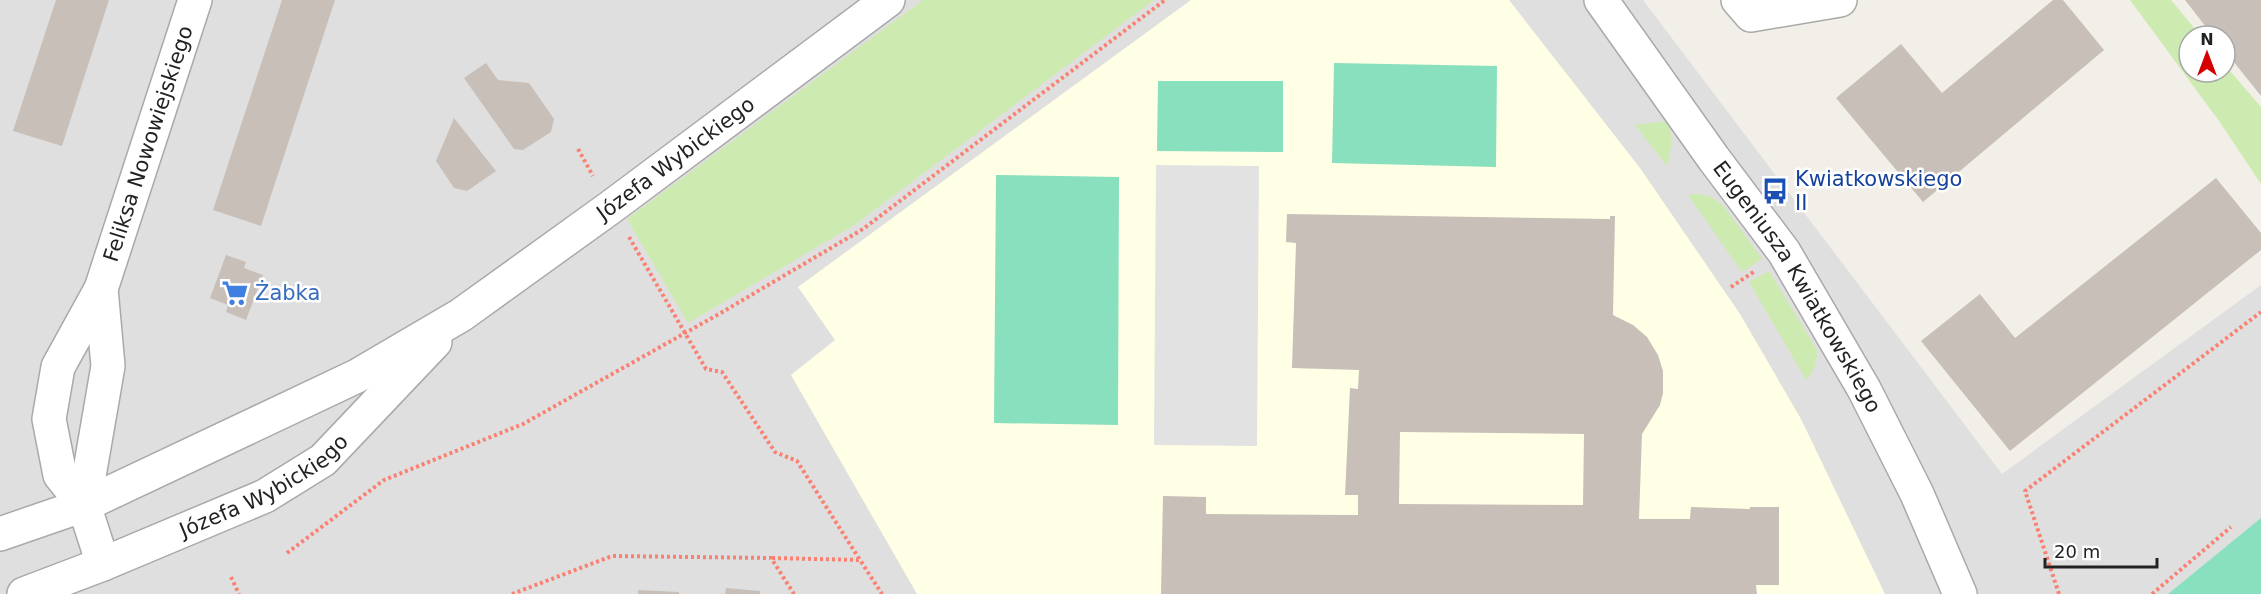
<svg xmlns="http://www.w3.org/2000/svg" width="2261" height="594" font-family="'DejaVu Sans',sans-serif">
  <style>
    .residential { fill: #e0dfdf }
    .education { fill: #ffffe5 }
    .grass { fill: #cdebb0 }
    .pitch { fill: #88e0be }
    .parking { fill: #e2e2e2 }
    .building { fill: #c7bfb8; fill-rule: evenodd }
    .lines { fill: none; stroke-linecap: round; stroke-linejoin: round }
    .minor-casing { stroke: #a9a9a9; stroke-width: 36 }
    .path { stroke: #fa8072; stroke-width: 4; stroke-dasharray: 3 3; stroke-linecap: butt }
    .minor { stroke: #fff; stroke-width: 33 }
    .labels { text-anchor: middle; dominant-baseline: central; stroke-width: 5; stroke-linejoin: round; paint-order: stroke }
    .street-label { font-size: 21px; fill: #222; stroke: #fff }
    .transit-label { font-size: 21px; fill: #164399; stroke: #fff; text-anchor: start }
    .shop-label { font-size: 21px; fill: #366cbe; stroke: #fff; text-anchor: start }
  </style>
  <rect width="100%" height="100%" fill="#f2efe9"/>
  <path class="residential" d="M0,0h1643l359,474 259,-189v309h-2261z"/>
  <path class="education" d="M1191,0h318l131,168 100,146 61,105 84,175h-968l-126,-219 44,-35 -37,-53z"/>
  <path class="grass" d="M923,0h231l-298,224 -168,99 -61,-104z
    M2130,0h41l30,36h-12v36h36v-7l36,42v77l-42,-63z
    M1667,121c7,15 4,30 0,45l-32,-41z
    M1700,194l11,3 12,8 39,54 -20,13 -54,-77z
    M1769,271l48,79c0,13 -2,21 -11,30l-57,-98z"/>
  <path class="pitch" d="M1334,63l163,3 -1,101 -164,-4z
    M1158,81h125v71l-126,-1z
    M996,175l123,2 -1,248 -124,-2z
    M2261,518v76h-93z"/>
  <path class="parking" d="M1156,165l103,1 -2,280 -103,-1z"/>
  <path class="building" d="M56,0h53l-47,146 -49,-15z
    M282,0h53l-74,226 -48,-16z
    M2053,0h10l41,50 -181,152 -87,-104 65,-54 41,49z
    M2185,0h76v96l-36,-45v-15h-12z
    M486,63l12,17 31,3 25,36 -3,13 -28,18 -9,-1 -50,-71z
    M454,118l42,53 -29,20 -13,-3 -18,-27z
    M2216,178l45,55v17l-251,201 -89,-110 59,-47 35,44z
    M1287,214l323,5v-3h5l-2,99 20,10 14,12 11,18 5,16v22l-3,12 -18,29 -3,85h51l1,-12 59,2v-2h29v78h-23l1,9h-596l2,-98 43,1v17l152,1v-20h-13l5,-107 8,1 1,-19 -67,-2 4,-125 -10,-1zM1400,432l184,2 -1,71 -184,-1z
    M226,255l20,7 -2,6 19,7 -17,45 -20,-8 2,-7 -18,-7z
    M726,588l34,3v3h-35z
    M638,590l41,2v2h-41z"/>
  <g class="lines">
    <g class="minor-casing">
      <g id="minor">
        <path id="s1" d="M1601,0l113,159 70,93 80,137 53,105 43,100"/>
        <path d="M1738,0l13,15 89,-15"/>
        <path d="M84,505l24,-139 -7,-77"/>
        <path id="s2" d="M0,534l84,-29 273,-129 104,-61 150,-108 277,-207"/>
        <path id="s3" d="M103,564l-19,-59 -24,-30 -11,-56 9,-52 43,-78 94,-289"/>
        <path id="s4" d="M24,594l79,-30 162,-68 58,-36 112,-118"/>
      </g>
    </g>
    <path class="path" d="M578,149l15,27
      M629,237l77,132 16,3 53,80 22,9 63,99
      M1731,287l24,-16
      M287,553l97,-73 139,-56 196,-110 144,-85 302,-229
      M772,558l88,2 22,34
      M231,577l8,17
      M512,594l100,-38 159,2 23,36
      M2059,594l-34,-103 236,-179
      M2152,594l79,-67"/>
    <use href="#minor" class="minor"/>
  </g>
  <defs>
    <g id="bus-bare" transform="scale(2.07)"><path d="M-5-6H5V4H4V6H2V4H-2V6H-4V4H-5ZM-3.5-4V0h7V-4ZM-3.5 1.2v1.5H-2V1.2ZM2 1.2v1.5H3.5V1.2Z" fill="#1a4fb4" stroke="#fff" stroke-width="2.5" paint-order="stroke"/></g>
    <g id="supermarket-bare" transform="scale(2.07)"><path d="M-6-5.5h2.5l.6 2H6L4.5 2H-2.5L-4.4-4H-6ZM-1.5 3.2a1.3 1.3 0 1 0 .1 0ZM3 3.2a1.3 1.3 0 1 0 .1 0Z" fill="#3f7fe0" stroke="#fff" stroke-width="2.5" paint-order="stroke"/></g>
  </defs>
  <g fill-rule="evenodd">
    <use href="#bus-bare" x="1775" y="191"/>
    <use href="#supermarket-bare" x="235" y="293"/>
  </g>
  <g class="labels">
    <g class="street-label">
      <text stroke="none"><textPath href="#s3" startOffset="452">Feliksa Nowowiejskiego</textPath></text>
      <text stroke="none"><textPath href="#s2" startOffset="777">Józefa Wybickiego</textPath></text>
      <text stroke="none"><textPath href="#s1" startOffset="348">Eugeniusza Kwiatkowskiego</textPath></text>
      <text stroke="none"><textPath href="#s4" startOffset="264">Józefa Wybickiego</textPath></text>
    </g>
    <g class="transit-label">
      <text x="1795" y="179">Kwiatkowskiego<tspan x="1795" dy="24">II</tspan></text>
    </g>
    <g class="shop-label">
      <text x="255" y="293">Żabka</text>
    </g>
  </g>
  <g transform="translate(2207 54)"><circle r="28" fill="#ffffff" stroke="#a7a7a7" stroke-width="1.5"/>
  <path d="M0-4.5L10 22L0 15L-10 22Z" fill="#d40000"/>
  <text y="-9" font-size="16" font-weight="bold" text-anchor="middle" fill="#222222">N</text>
  </g>
  <path d="M2045 558v9h112v-9" fill="none" stroke="#222222" stroke-width="3"/>
  <text x="2054" y="558" font-size="18" fill="#222222" stroke="#ffffff" stroke-width="4.5" paint-order="stroke">20 m</text>
</svg>
